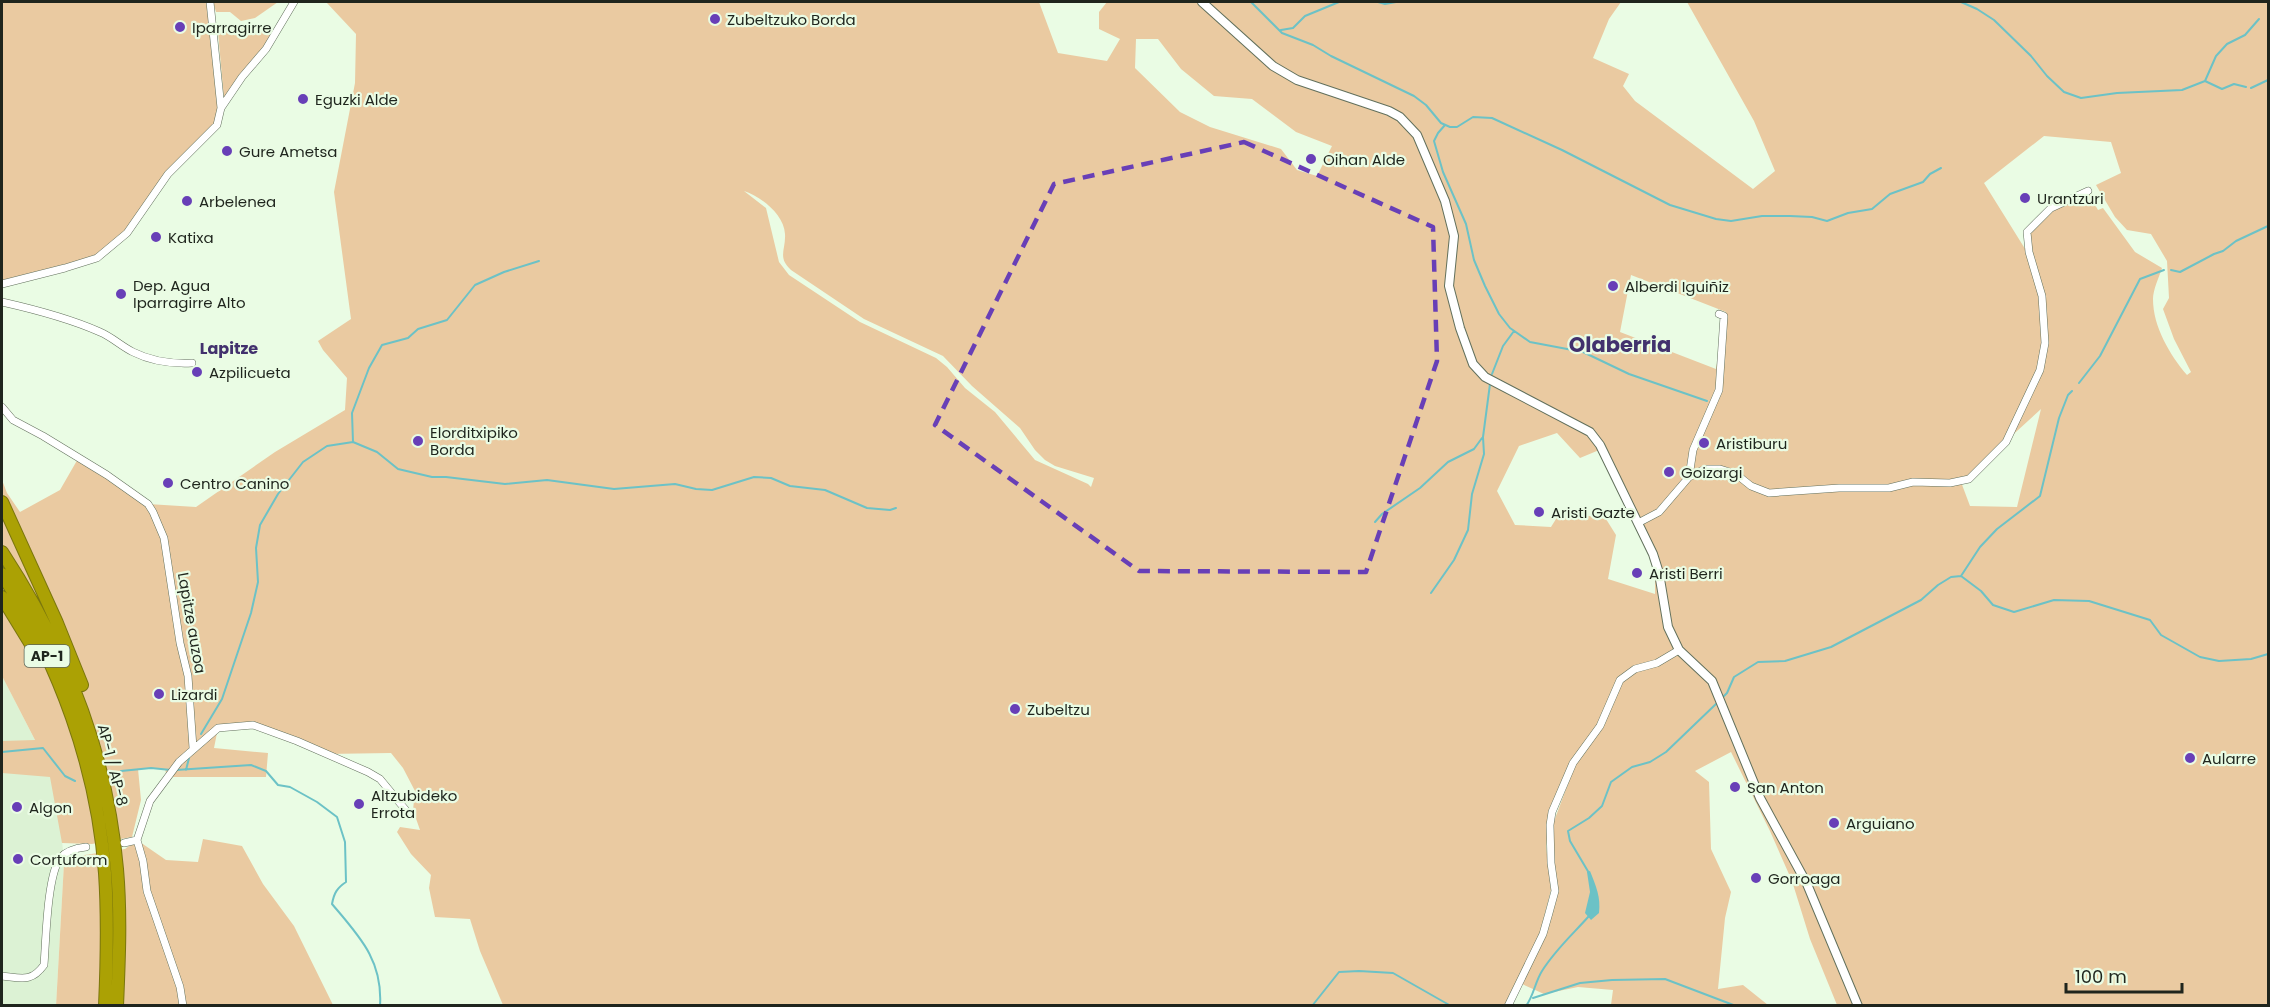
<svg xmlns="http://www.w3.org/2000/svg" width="2270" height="1007" font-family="Poppins,sans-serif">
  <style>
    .built { fill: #dcf2d4 }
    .green { fill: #eacaa1; fill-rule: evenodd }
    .water { fill: #6cc2c6 }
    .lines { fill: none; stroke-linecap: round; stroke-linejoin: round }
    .stream { stroke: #6cc2c6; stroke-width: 2 }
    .minor-casing { stroke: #62705c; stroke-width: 8 }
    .tertiary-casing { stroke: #62705c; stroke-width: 10 }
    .motorway-casing { stroke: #7a760d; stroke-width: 14 }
    .minor { stroke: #fff; stroke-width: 7 }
    .tertiary { stroke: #fff; stroke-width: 8 }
    .motorway { stroke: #aba104; stroke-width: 12 }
    .marked { fill: none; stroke: #683fb7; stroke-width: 4.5; stroke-dasharray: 12 8; stroke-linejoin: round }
    .poi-dot { fill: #683fb7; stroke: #eafce4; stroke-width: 2 }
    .labels { text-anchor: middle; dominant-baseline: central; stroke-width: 4.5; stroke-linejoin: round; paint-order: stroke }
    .shield { fill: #eafce4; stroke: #5c6659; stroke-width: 1.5 }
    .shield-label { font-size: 14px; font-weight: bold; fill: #1f251d }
    .poi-label { font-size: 15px; fill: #1f251d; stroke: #eafce4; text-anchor: start }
    .street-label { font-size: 15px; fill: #1f251d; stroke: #eafce4 }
    .neighbourhood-label { font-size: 16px; font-weight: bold; fill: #42316d; stroke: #eafce4 }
    .district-label { font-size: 21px; font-weight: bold; fill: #42316d; stroke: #eafce4 }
  </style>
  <rect width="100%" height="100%" fill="#eafce4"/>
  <path class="built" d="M2,676l55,107 7,80 -8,142h-54z"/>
  <path class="green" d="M2,2h206l11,98 -2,25 -49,49 -41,59 -30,24 -95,27z
    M213,2h65l-23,16 -14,3 -11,-9h-14z
    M326,2h713l19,51 49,8 13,-22 -21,-10v-17l8,-10h514l-12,17 -16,39 36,16 -6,12 12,15 118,88 22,-18 -21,-50 -67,-119h581v1003h-431l-27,-66 -18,-58 -22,-50 -39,-79 -36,19 14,11 2,67 20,43 -6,26 -7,71 25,-4 25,20h-157l2,-15 -35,-3 -34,7 -22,-10 35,-91 -5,-50 1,-19 22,-59 -5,-4 -19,47 -5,38 5,44 -11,43 -35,72h-1002l-23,-54 -10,-32 -35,-2 -6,-29 2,-13 -20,-21 -14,-22 3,-5 20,3 -7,-20 2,-19 -12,-23 -12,-15 -65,1 -73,-29 -35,3 -4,20 54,5 -2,24h-99l-2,-8h-27l3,31 -9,37 -40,7 -30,-1 -12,-66 -48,-4v-32l33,-1 -33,-64v-196l5,13 13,19 40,-22 19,-33 69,47 48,3 79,-55 70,-42 2,-32 -24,-28 -5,-9 33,-22 -17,-127 21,-109 1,-49zM1136,39h22l23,30 33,27 38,3 44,33 36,14 -15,30 -20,-6 -16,-21 -71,-22 -30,-15 -45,-44zM2044,136l67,6 10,31 -25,12 19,32 12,13 24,4 16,27 2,37 -6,11 11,30 17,33 -4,3c-17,-20 -34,-48 -34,-76 0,-9 6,-22 9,-31l-27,-16 -32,-44 -5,2 -4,-7 4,-2 -9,-7 -38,15 -23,22 -1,21 -43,-69zM744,191c16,5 40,23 41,43 1,16 -8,23 6,36l73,49 79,37 29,30 48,42 15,22 10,10 10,6 39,12 -3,9 -3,-3 -53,-24 -40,-48 -30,-24 -18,-21 -11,-9 -76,-36 -71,-47 -10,-13 -13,-54zM1631,275l95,37 -10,57 -96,-37zM2041,409l-24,98 -47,-1 -9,-24zM1557,433l23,25 24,-10 51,106v40l-47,-15 8,-44 -10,-16 -45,-8 -10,16 -36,-2 -18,-34 22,-45z
    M257,23l14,11 -6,13 -41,52 -6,-67 5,-3 12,2z
    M203,839l39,7 21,38 31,42 39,79 -277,1 8,-143 7,-6 54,-8 12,-9 29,20 32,2z"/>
  <path class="water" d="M1590,871c6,15 11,26 9,42l-8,7 -6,-7 5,-21 -3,-20z"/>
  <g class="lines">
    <path class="stream" d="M1251,2l31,31 31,12 18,11 83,40 12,9 15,18 9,4h7l16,-10 19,1 70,32 108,55 46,14 15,2 31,-5h28l22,1 15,4 21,-8 24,-4 18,-15 33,-12 7,-8 11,-6
      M1378,2l7,2 11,-2
      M1961,2l16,7 17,11 37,36 16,20 17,16 17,6 36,-5 65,-3 23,-9 17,8 12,-5 12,3
      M1281,30l12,-2 12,-12 34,-14
      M2205,81l11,-25 11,-12 18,-9 14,-16
      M2251,88l17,-8
      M1445,125l-7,8 -4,8 9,31 23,52 8,36 11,26 14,28 11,14 20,14 53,10 46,22 78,27
      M2171,270l9,2 34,-18 9,-3 13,-10 32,-15
      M1492,374l11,-28 11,-15
      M2079,383l21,-27 40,-77 24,-9
      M353,442l-1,-29 17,-45 13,-23 26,-7 10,-9 29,-9 28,-35 29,-13 35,-11
      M1375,522l7,-8 38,-26 28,-26 26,-13 8,-11
      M1961,576l19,-29 17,-18 43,-33 19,-78 9,-23 4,-4
      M1431,593l23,-33 14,-30 4,-36 12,-40 -1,-17 7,-53
      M1722,698l5,-5 7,-16 24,-15 27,-1 46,-14 90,-47 17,-15 13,-8 10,-1 20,15 12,14 21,7 40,-12 35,1 61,19 11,15 39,22 19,4 32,-2 17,-5
      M201,734l21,-35 29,-86 7,-31 -2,-34 4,-23 18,-31 25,-32 24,-16 26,-4 24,10 21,17 34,8h14l59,7 42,-4 67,9 61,-5 21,5 16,1 42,-13 17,1 19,8 35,4 42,18 23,2 6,-2
      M2,752l41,-4 22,28 10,5
      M176,770l75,-5 15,6 12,14 12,2 27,15 20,15 8,25 1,40c-9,6 -12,11 -14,22 27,32 51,56 48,102
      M186,770l3,-12
      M121,771l30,-3 20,2
      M1589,873l-19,-32 -2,-10 21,-13 13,-12 9,-24 21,-15 18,-5 16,-10 51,-49
      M1533,998l47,-15 32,-3 53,-1 71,27
      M1312,1006l27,-34 20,-1 34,2 58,33
      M1526,1006c8,-11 9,-24 16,-35 13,-21 31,-37 47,-55"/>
    <g class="minor-casing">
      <path id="minor" d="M210,2l11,106
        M2,284l63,-16 32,-10 30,-25 41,-59 49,-49 4,-17 21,-31 24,-28 28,-47
        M2,302c31,7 69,17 98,30 12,5 21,14 33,20 18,9 38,12 59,11
        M2,407l11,13 30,16 64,39 41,29 5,8 11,26 16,105 8,33 5,72
        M1689,477l4,-27 26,-60 5,-74 -5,-2
        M1638,523l21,-11 30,-35 16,-8h15l16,5 15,12 18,7 70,-5h50l24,-6 37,1 19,-4 37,-37 34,-72 5,-27 -3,-47 -13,-44 -2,-20 24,-24 37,-17
        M137,840l6,21 4,30 33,96 3,19
        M124,843l13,-3 13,-39 29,-39 39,-34 35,-3 44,16 71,31 12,7 29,35
        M2,976c19,2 29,7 42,-11 2,-25 3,-88 16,-107 6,-7 17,-10 26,-11
        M1508,1006l35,-72 6,-21 6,-22 -4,-28 -1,-38 2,-13 21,-49 27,-37 20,-46 15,-11 22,-6 22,-13"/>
    </g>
    <g class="tertiary-casing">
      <path id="tertiary" d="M1202,2l71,64 24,14 92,31 11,6 17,18 28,66 9,35 -5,50 11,42 13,36 12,13 105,55 10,13 53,109 6,19 9,54 11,23 33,31 48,117 47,86 51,122"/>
    </g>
    <g class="motorway-casing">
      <path id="motorway" d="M2,502l55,121 25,62
        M2,552c63,96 105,201 115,317 4,45 2,91 0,137
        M2,574c57,90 95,192 103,299 3,44 2,88 0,133
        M2,597l38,62"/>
    </g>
    <use href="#minor" class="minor"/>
    <use href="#tertiary" class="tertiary"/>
    <use href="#motorway" class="motorway"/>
  </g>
  <path class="marked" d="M1244,142l189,85 4,134 -71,211 -227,-1 -204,-146 119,-241z"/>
  <g class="poi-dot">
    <circle cx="715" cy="19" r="6"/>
    <circle cx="180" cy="27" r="6"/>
    <circle cx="303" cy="99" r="6"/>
    <circle cx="227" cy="151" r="6"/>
    <circle cx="1311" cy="159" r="6"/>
    <circle cx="2025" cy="198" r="6"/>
    <circle cx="187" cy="201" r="6"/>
    <circle cx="156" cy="237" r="6"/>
    <circle cx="1613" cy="286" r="6"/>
    <circle cx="121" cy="294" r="6"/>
    <circle cx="197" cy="372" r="6"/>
    <circle cx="418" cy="441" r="6"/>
    <circle cx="1704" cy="443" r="6"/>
    <circle cx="1669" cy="472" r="6"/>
    <circle cx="168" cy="483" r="6"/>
    <circle cx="1539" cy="512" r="6"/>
    <circle cx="1637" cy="573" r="6"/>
    <circle cx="159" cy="694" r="6"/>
    <circle cx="1015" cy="709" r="6"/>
    <circle cx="2190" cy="758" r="6"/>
    <circle cx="1735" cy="787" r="6"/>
    <circle cx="359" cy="804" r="6"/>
    <circle cx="17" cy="807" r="6"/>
    <circle cx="1834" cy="823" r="6"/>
    <circle cx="18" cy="859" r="6"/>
    <circle cx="1756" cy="878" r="6"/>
  </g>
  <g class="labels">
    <rect class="shield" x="24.5" y="645" width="45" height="22" rx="4.5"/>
    <g class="shield-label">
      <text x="47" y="656">AP-1</text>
    </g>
    <g class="poi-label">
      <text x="727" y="19">Zubeltzuko Borda</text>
      <text x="192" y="27">Iparragirre</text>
      <text x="315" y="99">Eguzki Alde</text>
      <text x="239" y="151">Gure Ametsa</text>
      <text x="1323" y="159">Oihan Alde</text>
      <text x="2037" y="198">Urantzuri</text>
      <text x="199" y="201">Arbelenea</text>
      <text x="168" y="237">Katixa</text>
      <text x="133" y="285">Dep. Agua<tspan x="133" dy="17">Iparragirre Alto</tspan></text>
      <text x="1625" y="286">Alberdi Iguiñiz</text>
      <text x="209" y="372">Azpilicueta</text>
      <text x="430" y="432">Elorditxipiko<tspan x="430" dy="17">Borda</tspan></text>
      <text x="1716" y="443">Aristiburu</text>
      <text x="1681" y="472">Goizargi</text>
      <text x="180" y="483">Centro Canino</text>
      <text x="1551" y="512">Aristi Gazte</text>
      <text x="1649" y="573">Aristi Berri</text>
      <text x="171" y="694">Lizardi</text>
      <text x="1027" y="709">Zubeltzu</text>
      <text x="2202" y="758">Aularre</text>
      <text x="1747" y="787">San Anton</text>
      <text x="371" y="795">Altzubideko<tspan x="371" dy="17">Errota</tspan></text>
      <text x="29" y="807">Algon</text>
      <text x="1846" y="823">Arguiano</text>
      <text x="30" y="859">Cortuform</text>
      <text x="1768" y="878">Gorroaga</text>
    </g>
    <g class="street-label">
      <text transform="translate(192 623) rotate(80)">Lapitze auzoa</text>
      <text transform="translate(113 765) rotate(76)">AP-1 / AP-8</text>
    </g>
    <g class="neighbourhood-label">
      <text x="229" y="348">Lapitze</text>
    </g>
    <g class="district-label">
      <text x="1620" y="344">Olaberria</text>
    </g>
  </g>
  <rect width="2270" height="1007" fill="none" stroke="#1f251d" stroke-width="6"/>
  <path d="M2066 983v9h116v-9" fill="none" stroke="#1f251d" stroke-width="3"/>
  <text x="2075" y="983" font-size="18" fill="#1f251d" stroke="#eafce4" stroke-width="4.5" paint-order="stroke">100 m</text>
</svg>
